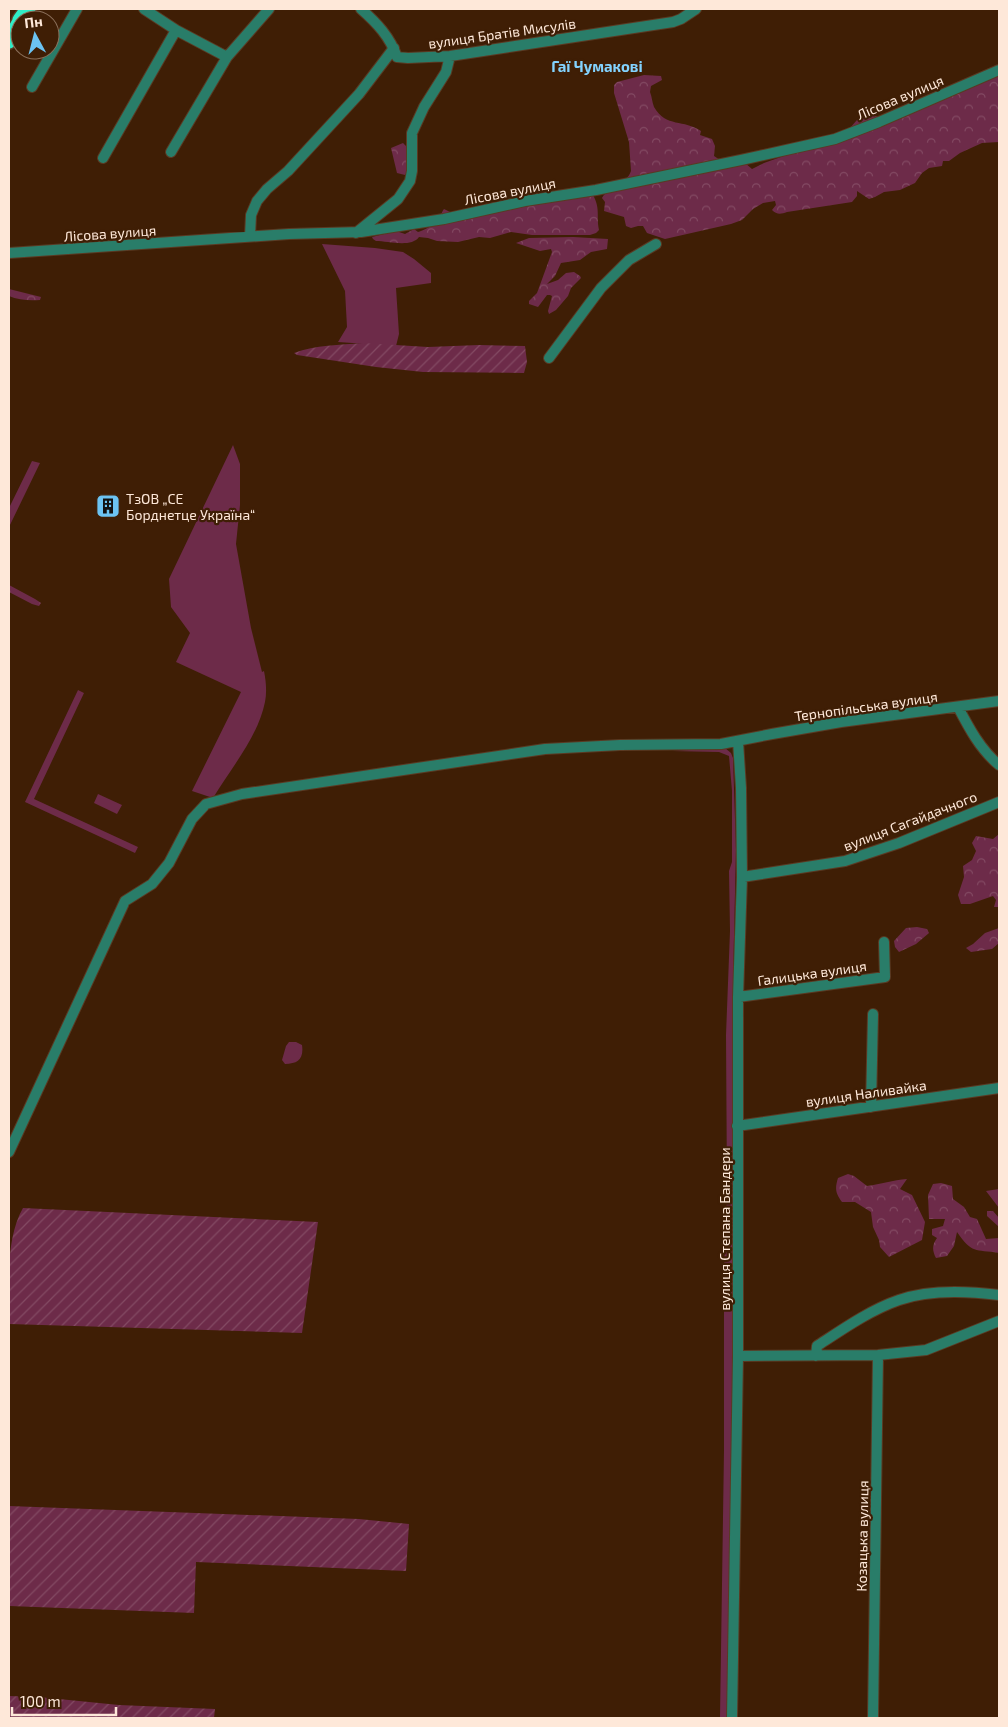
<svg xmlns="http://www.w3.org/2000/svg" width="1008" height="1727" font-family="'Exo 2',sans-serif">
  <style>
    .green { fill: #6d2b49 }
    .forest { fill: url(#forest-crowns) }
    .garden { fill: url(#garden-furrows) }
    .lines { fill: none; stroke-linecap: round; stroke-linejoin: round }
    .minor-casing { stroke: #5a3a23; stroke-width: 12 }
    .highway-casing { stroke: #5a3a23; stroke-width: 18 }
    .minor { stroke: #297d69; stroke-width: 10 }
    .highway { stroke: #30edc6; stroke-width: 15 }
    .labels { text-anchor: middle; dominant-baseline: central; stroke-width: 4.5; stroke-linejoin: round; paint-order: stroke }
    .street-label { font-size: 14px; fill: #fee8d9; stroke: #3f1e05 }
    .poi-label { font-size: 14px; fill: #fee8d9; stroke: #3f1e05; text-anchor: start }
    .neighbourhood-label { font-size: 15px; font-weight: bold; fill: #83d3ff; stroke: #3f1e05 }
  </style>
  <defs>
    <pattern id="forest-crowns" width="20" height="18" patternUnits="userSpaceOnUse" patternTransform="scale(1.25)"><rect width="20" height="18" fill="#6d2b49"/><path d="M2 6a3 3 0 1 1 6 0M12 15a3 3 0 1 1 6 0" fill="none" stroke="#834a63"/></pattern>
    <pattern id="garden-furrows" width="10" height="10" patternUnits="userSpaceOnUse" patternTransform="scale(1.25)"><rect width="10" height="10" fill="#6d2b49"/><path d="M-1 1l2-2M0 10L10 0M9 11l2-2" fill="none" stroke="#834a63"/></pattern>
  </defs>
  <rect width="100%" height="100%" fill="#3f1e05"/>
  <path class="green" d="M322,244l53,4 28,4 11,7 17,14v10l-35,5 3,46 -3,12 -58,-4 9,-15 -2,-36z
    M233,445l7,19v41l-4,39 15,84 11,44 2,-1c2,10 3,21 1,31 -7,35 -34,66 -52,96l-21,-7 49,-99 -65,-30 14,-29 -19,-26 -2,-28z
    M32,461l8,2 -31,64v-19z
    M78,690l6,3 -50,106 104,48 -3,6 -110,-51z
    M725,748l6,5 2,5 3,91 -3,132 1,174 -2,187 2,61 -6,315h-8l4,-268v-179l3,-79 -1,-157 4,-104 -1,-60 3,-9v-71l-3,-35 -10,-4 -47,-1z
    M98,794l24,11 -5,9 -23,-11z
    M289,1042h7l6,3c2,14 -4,19 -17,19l-3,-4 4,-14z"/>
  <path class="forest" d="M999,67v75l-17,1 -22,10 -11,8h-6l-1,5 -13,2 -7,5 -7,10 -15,7 -16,2 -9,5 -6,2 -12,-8v5l-5,6 -65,10c-6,2 -10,3 -15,-2l4,-5 -1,-4 -12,2 -10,6 -11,11 -11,4 -66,15 -18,-6 -4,-7h-5l-7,2 -5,-2 -2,-9 -20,-6 1,-9 -3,-4c7,-12 25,-14 29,-27l-2,-29 -15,-49v-8l3,-3 27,-7 17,1 1,4 -11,6 -1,6c2,5 2,10 4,15 12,21 30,12 47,24l-1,4 12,4 3,7 -1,10 6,4 18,-3 14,12 12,-6 76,-27 10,-8 14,-16 9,-1 4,6h9z
    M403,143l7,7 -1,20 -4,5 -8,-2 -6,-25z
    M592,193c9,16 4,21 7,37l-3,3 -6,2h-58l-21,-3 -21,6 -11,-1 -21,5 -21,-1 -9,-3 -9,-1c-8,11 -31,4 -43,4l-3,-2 -1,-2 24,-6 9,3 9,-5 4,3c4,-1 16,-7 19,-10 3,-3 4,-9 7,-13l8,4z
    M573,237l35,2 -1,10 -16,3 -11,8 -19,3 -6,13 -8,8 11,-4 8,-7 8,-1 6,4 1,2 -10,10 -3,8 -12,14 -7,4 -1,-3 4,-15 -2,-1h-3l-9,12 -9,-3v-3l8,-8 15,-41 -1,-3 -11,2 -24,-8 13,-5z
    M9,289l32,8 -1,3c-10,1 -22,0 -31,-4z
    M9,585l26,14 6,4 -2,3 -7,-2 -23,-12z
    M999,834v73h-5l2,-7 -3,-4 -23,8h-9l-3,-9 6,-18 -1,-11 9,-6 4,-9 -4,-8 4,-7 17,3z
    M917,927l10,2 2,4 -13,11 -17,8 -4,-5 -1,-6 12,-13z
    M999,928v15l-7,6 -21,3 -5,-4 7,-4 12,-11z
    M848,1174l6,2 13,10c14,-2 26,-6 40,-7l-7,10 12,6 13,27 -3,18 -33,17 -9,-10 -1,-7 -6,-13 -2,-15 -16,-10h-13c-7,-9 -7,-14 -4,-24z
    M941,1183l11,3 1,13 11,8 6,10 7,2 9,20 13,-1v15c-24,-4 -27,1 -42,-21l-3,14 -7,10 -11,2c-4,-8 -4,-13 1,-20l-5,-3v-6l11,-3 2,-7h-16l-1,-24 5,-11z
    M999,1189v19l-13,-17z
    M987,1211h6l6,7v9l-12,-11z"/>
  <path class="garden" d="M363,343l65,4 51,-2 46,1 2,16 -3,11 -101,-1 -47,-5 -79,-12 -3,-2c22,-8 45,-8 69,-10z
    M23,1208l295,14 -16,111 -293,-9c0,-35 -4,-85 14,-116z
    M9,1506l350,13 50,5 -3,47 -210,-9 -2,51 -185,-7z
    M9,1696l30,1 80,8 96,4 -1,9h-205z"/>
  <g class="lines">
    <g class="minor-casing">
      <path id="minor" d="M144,9l32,21 51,27
        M361,9c16,14 29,28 36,48l11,1 42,-2 223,-34 8,-3 15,-10
        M32,87l45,-78
        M171,152l56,-95 42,-48
        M103,158l73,-128
        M356,233l42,-34 12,-18 2,-10v-38l12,-26 22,-35 4,-16
        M250,236l1,-21 6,-14 10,-12 21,-18 71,-77 35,-46
        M9,253l280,-19 72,-2 83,-13 81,-18 71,-11 145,-30 94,-21 44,-17 120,-52
        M549,358l52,-70 28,-28 27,-16
        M958,707c11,21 22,42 41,58
        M742,877l103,-16 54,-18 100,-41
        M738,997l147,-20 -1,-35
        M871,1107l2,-93
        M737,1126l262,-38
        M9,1152l116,-251 27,-17 17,-21 23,-44 14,-15 36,-10 303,-45 75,-4 101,-1 51,-10 69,-12 158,-21
        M738,1356l140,-1 48,-5 73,-29
        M816,1356l1,-10c26,-17 53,-36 82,-46 31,-11 68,-9 100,-5
        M732,1718l6,-362v-359l4,-120 -1,-89 -3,-47
        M873,1718l5,-363"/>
    </g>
    <g class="highway-casing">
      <path id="highway" d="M20,20l8,-11
        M9,41l11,-20"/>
    </g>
    <use href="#minor" class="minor"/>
    <use href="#highway" class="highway"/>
  </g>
  <defs>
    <g id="building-square" transform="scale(1.25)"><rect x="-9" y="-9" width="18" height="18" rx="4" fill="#6cc3f2" stroke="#3f1e05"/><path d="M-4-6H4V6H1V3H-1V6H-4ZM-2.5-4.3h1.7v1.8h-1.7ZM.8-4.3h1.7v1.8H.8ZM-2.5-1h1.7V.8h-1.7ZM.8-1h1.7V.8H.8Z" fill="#111"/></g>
  </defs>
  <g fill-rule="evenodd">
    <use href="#building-square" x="108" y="506"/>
  </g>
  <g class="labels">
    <g class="street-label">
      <text transform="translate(502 33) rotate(-8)">вулиця Братів Мисулів</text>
      <text transform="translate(900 97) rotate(-23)">Лісова вулиця</text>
      <text transform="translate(510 191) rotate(-11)">Лісова вулиця</text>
      <text transform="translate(110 233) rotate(-4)">Лісова вулиця</text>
      <text transform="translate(866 706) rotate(-8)">Тернопільська вулиця</text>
      <text transform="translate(910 821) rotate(-21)">вулиця Сагайдачного</text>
      <text transform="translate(812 973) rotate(-8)">Галицька вулиця</text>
      <text transform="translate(866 1093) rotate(-8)">вулиця Наливайка</text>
      <text transform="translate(724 1229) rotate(-90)">вулиця Степана Бандери</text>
      <text transform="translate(862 1536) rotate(-89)">Козацька вулиця</text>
    </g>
    <g class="poi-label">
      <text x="126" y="498">ТзОВ „СЕ<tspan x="126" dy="16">Борднетце Україна“</tspan></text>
    </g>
    <g class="neighbourhood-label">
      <text x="597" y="66">Гаї Чумакові</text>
    </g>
  </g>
  <rect width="1008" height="1727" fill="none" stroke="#fee8d9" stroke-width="20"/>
  <g transform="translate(35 35) rotate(353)"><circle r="24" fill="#3f1e05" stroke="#8b6f5a"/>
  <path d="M0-4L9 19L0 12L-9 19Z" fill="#6cc3f2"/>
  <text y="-8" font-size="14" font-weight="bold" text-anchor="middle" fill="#fee8d9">Пн</text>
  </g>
  <path d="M12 1707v8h104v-8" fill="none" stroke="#fee8d9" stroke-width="2.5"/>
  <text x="20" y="1707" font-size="15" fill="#fee8d9" stroke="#3f1e05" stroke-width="4" paint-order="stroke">100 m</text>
</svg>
